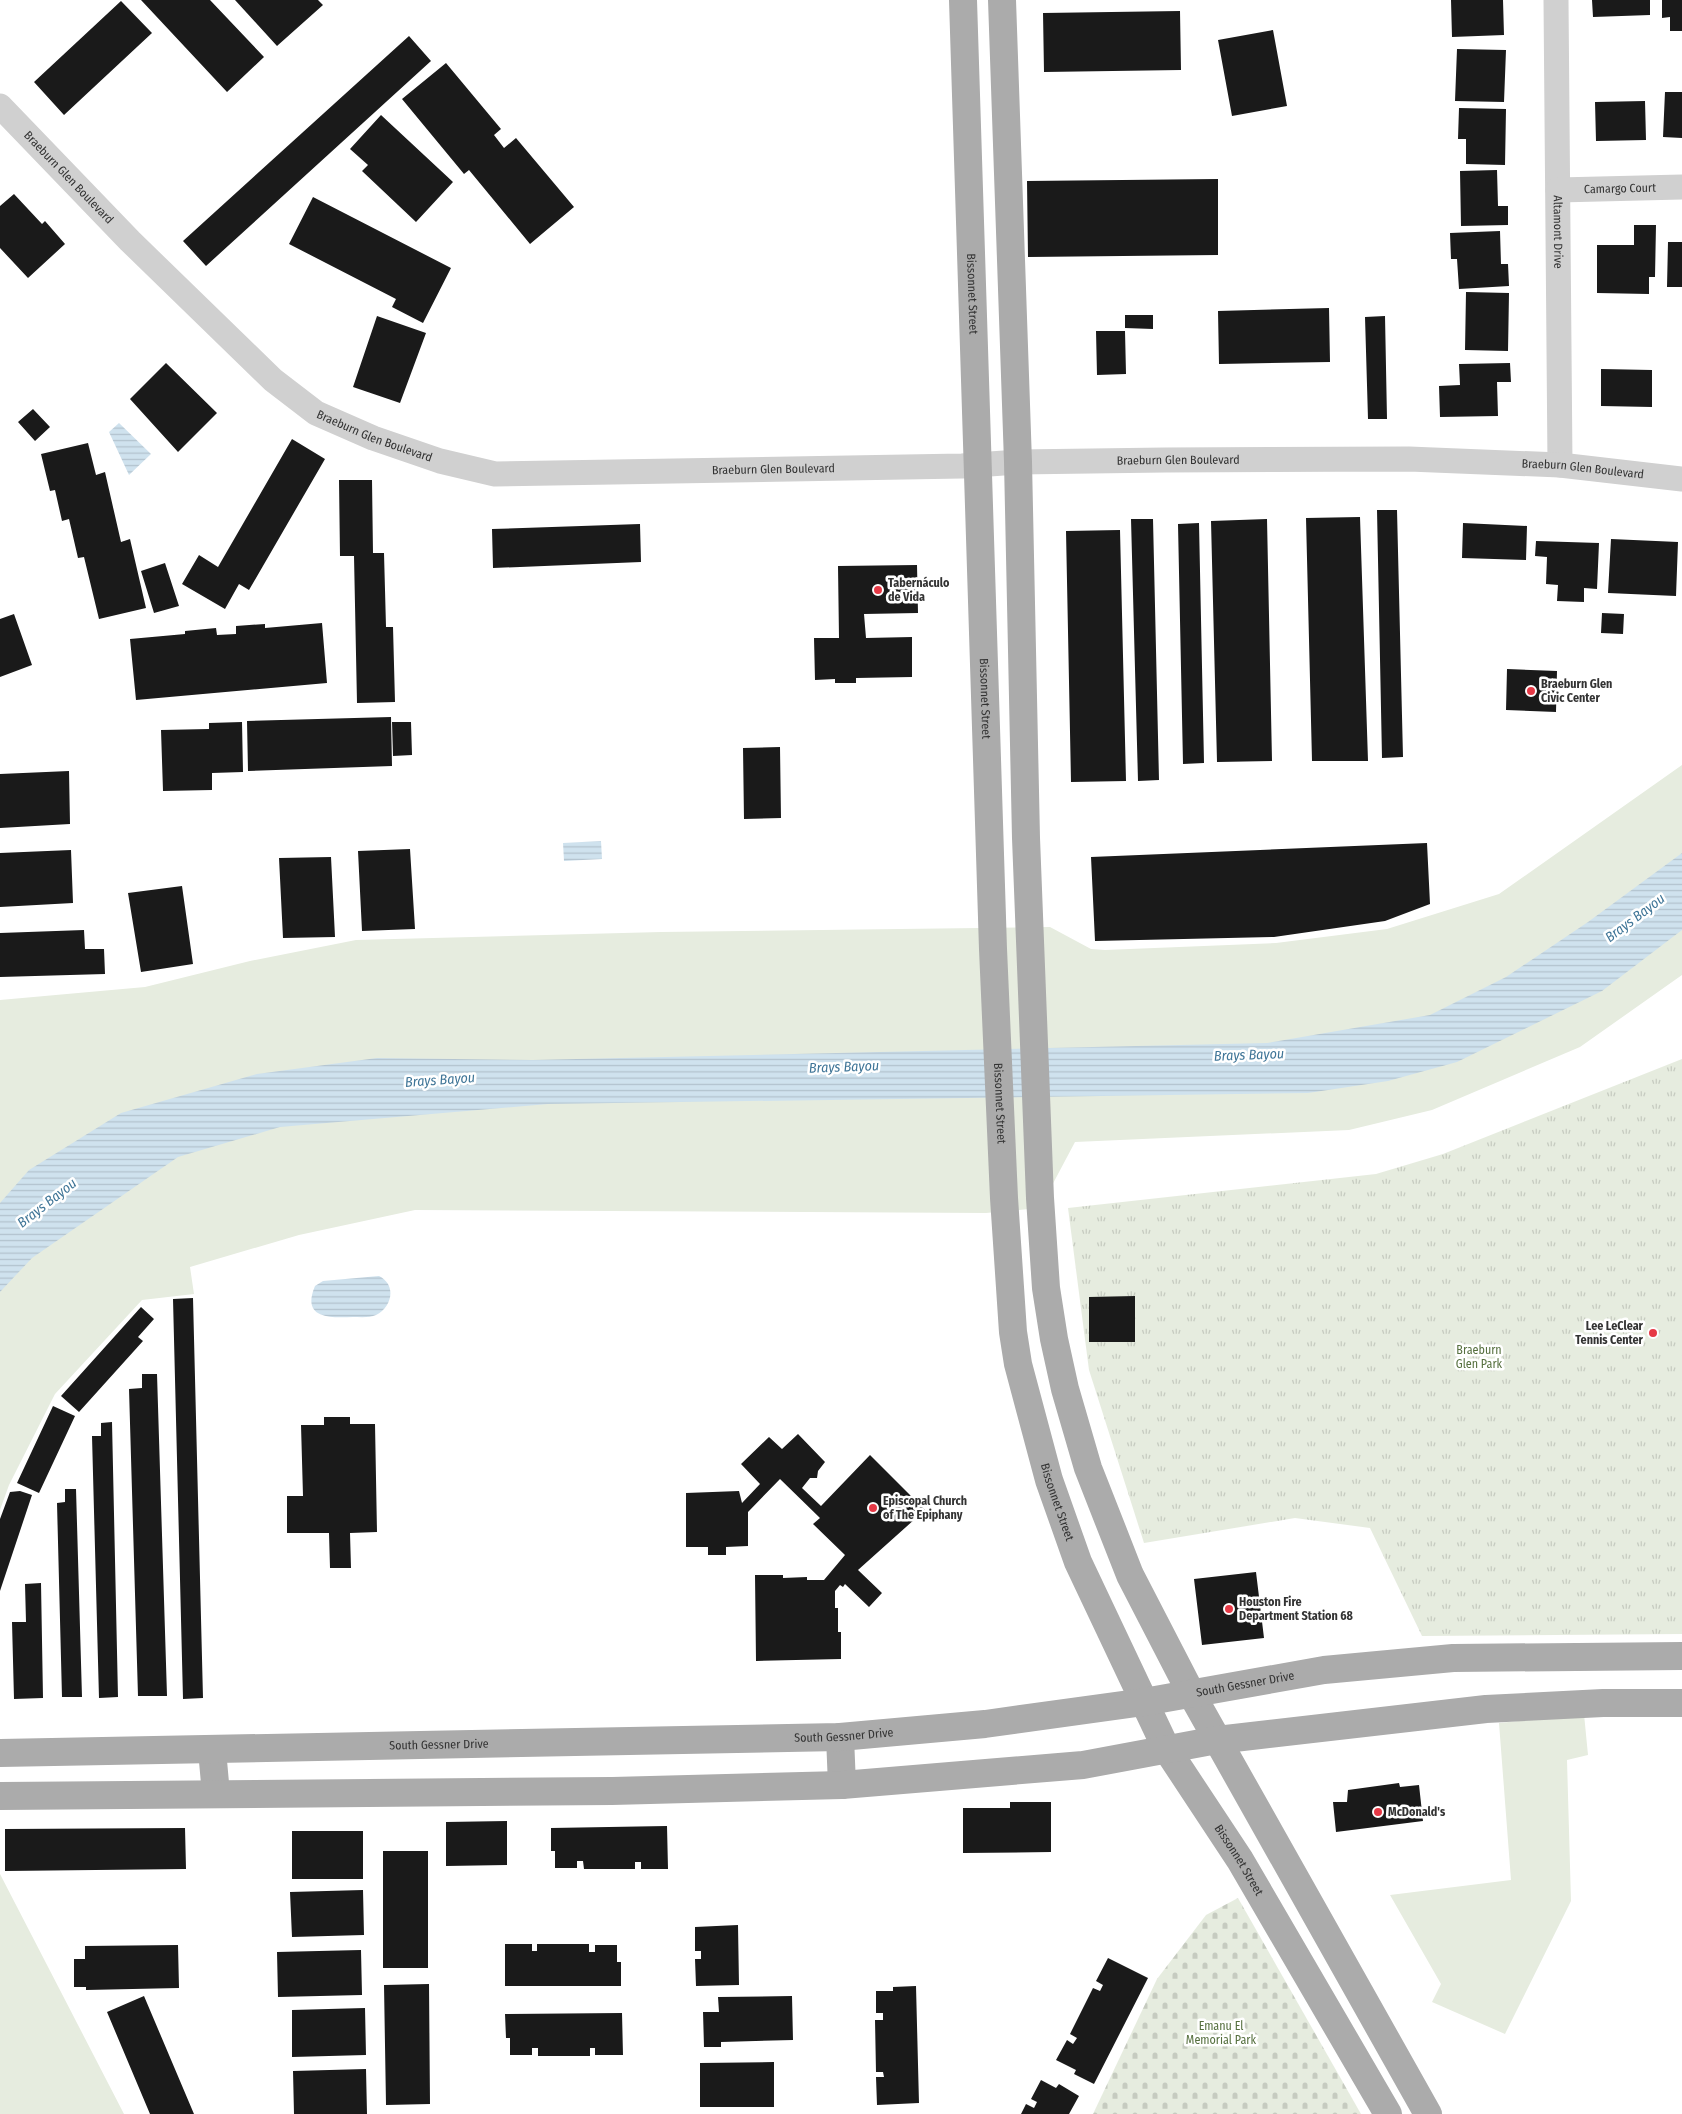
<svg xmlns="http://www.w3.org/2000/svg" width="1682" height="2114" font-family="'Fira Sans Condensed',sans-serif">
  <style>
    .grass { fill: #e6ecdf }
    .cemetery { fill: url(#cemetery-stones) }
    .park { fill: url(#park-tufts) }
    .water { fill: url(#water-rules) }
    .building { fill: #1a1a1a }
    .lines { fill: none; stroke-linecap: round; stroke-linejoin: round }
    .minor { stroke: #d0d0d0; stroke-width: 25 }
    .major { stroke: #ababab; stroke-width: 28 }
    .poi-dot { fill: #e63946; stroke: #fff; stroke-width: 2 }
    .labels { text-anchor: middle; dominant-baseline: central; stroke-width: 5; stroke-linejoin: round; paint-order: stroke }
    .street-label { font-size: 12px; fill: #333; stroke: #fff }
    .poi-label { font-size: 12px; font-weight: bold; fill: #333; stroke: #fff; text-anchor: start }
    .park-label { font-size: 12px; fill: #56703f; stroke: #fff }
    .water-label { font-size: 14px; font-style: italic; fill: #3f7597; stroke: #fff }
  </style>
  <defs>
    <pattern id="cemetery-stones" width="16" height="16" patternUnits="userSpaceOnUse" patternTransform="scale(1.25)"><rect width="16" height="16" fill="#e6ecdf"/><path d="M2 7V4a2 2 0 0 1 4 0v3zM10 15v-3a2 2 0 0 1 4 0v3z" fill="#c6cbc0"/></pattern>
    <pattern id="park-tufts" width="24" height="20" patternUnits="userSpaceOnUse" patternTransform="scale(1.25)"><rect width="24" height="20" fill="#e6ecdf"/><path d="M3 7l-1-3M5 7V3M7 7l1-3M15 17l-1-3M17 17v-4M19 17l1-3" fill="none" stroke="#c6cbc0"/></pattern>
    <pattern id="water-rules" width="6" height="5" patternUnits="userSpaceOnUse" patternTransform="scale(1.25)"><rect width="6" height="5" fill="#cfe2ee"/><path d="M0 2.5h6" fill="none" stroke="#b2c2cd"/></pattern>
  </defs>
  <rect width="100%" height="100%" fill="#fff"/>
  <path class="grass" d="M1682,765v210l-102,72 -148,63 -83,20 -274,12 -35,66 -54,5 -571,-3 -116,25 -109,32 4,27 -52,6 -87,94 -46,91 -9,25v-510l145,-13 105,-26 106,-21 305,-8 389,-5 41,22 14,1 171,-7 111,-14 112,-35z
    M1584,1714l4,41 -21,5 4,141 -66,133 -73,-32 9,-18 -51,-89 121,-15 -12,-157z
    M0,1874l124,240h-124z"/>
  <path class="cemetery" d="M1238,1898l123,216h-268l64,-135 49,-64z"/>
  <path class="park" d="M1682,1059v575l-260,2 -52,-108 -75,-10 -151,25 -55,-173 -21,-162 308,-34 67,-20z"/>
  <path class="water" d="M119,423l32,31 -22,21 -20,-43z
    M601,841l1,18 -38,2 -1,-18z
    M1682,853v77l-80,61 -145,71 -69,19 -80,12 -760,11 -268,23 -102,30 -146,101 -32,34v-89l29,-33 92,-57 136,-39 120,-16 156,2 734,-17 163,-28 76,-38 82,-55z
    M379,1276c18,9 13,31 -3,39 -6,3 -16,2 -23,2 -23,1 -52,2 -38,-31l8,-5z"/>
  <path class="building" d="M141,0h69l54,57 -37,35z
    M235,0h83l5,5 -46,41z
    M1451,0h52l1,35 -52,2z
    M1592,0h58v15l-57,2z
    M1662,0h20v31h-12v-14l-8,1z
    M121,1l31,32 -88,82 -30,-33z
    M1180,11l1,59 -137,2 -1,-59z
    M1273,30l14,76 -55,10 -14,-76z
    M409,36l22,25 -225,205 -23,-25z
    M1457,49l49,1 -2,52 -49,-1z
    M446,63l55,66 -7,6 10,13 12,-10 58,69 -44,37 -61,-74 -5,4 -62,-75z
    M1665,92h17v46l-19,-1z
    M1645,101l1,39 -50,1 -1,-39z
    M1459,108l47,1 -1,56 -39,-1v-25h-8z
    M381,115l72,67 -37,40 -54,-51 6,-6 -18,-16z
    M1497,170l1,36h10v19l-47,1 -1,-55z
    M1218,179v76l-190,2 -1,-76z
    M14,194l28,30 3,-3 20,23 -37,34 -28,-30v-42z
    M313,197l138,71 -28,55 -31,-16 4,-8 -107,-55z
    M1634,225h22l-1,52h-6v17l-52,-1v-48h37z
    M1500,231l1,33h7l1,22 -50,3 -2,-30h-6l-1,-26z
    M1668,242h14v45h-15z
    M1466,292l43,1 -1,58 -43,-1z
    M1329,308l1,54 -111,2 -1,-53z
    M1125,315h28v14l-28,-1z
    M377,316l49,17 -26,70 -47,-16z
    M1385,316l2,103h-19l-3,-102z
    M1096,331h29l1,43 -29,1z
    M166,363l51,50 -39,39 -48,-53z
    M1510,363l1,19h-14l1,34 -58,1 -1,-31 21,-1 -1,-21z
    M1601,369l51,1v37l-51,-1z
    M33,409l17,18 -15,14 -17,-19z
    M292,439l33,20 -76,131 -10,-6 -14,25 -43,-25 17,-29 19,12z
    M88,443l8,32 9,-3 16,70 9,-3 16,69 -47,11 -15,-62 -6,1 -9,-39 -7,2 -7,-31 -5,1 -9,-37z
    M339,480h33l1,73h11l2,74h7l2,75 -38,1 -3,-147h-14z
    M1377,510h20l6,247 -21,1z
    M1360,517l8,244h-56l-6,-243z
    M1131,519h22l6,261 -21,1z
    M1267,519l5,242 -55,1 -6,-241z
    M1199,523l5,240 -21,1 -5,-240z
    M1463,523l64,3 -1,34 -64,-2z
    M640,524l1,38 -148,6 -1,-39z
    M1120,530l6,251 -55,1 -5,-251z
    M1611,539l67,3 -2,54 -68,-3z
    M1536,541l63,2 -2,46 -13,-1v14l-27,-1 1,-16 -12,-1 1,-27 -12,-1z
    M165,563l14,43 -25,7 -13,-42z
    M917,565l1,48 -54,1 2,24 46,-1v40l-56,1v5h-21v-4l-20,1 -1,-42h25l-1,-72z
    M1602,613l22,1 -1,20 -22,-1z
    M14,614l18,51 -32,12v-58z
    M322,623l5,60 -191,17 -6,-61 55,-5v-3l31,-3 1,7 19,-1v-8l29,-2v4z
    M1507,669l50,2 -1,41 -50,-2z
    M391,717l1,49 -144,5 -1,-50z
    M242,722l1,50 -31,1v17l-49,1 -2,-61 48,-1v-6z
    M392,722h19l1,33 -19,1z
    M780,747l1,71 -37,1 -1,-71z
    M69,771l1,53 -70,4v-54z
    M1427,843l3,61 -45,17 -111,16 -179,4 -4,-84z
    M410,849l5,80 -53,2 -4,-80z
    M71,850l2,53 -73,4v-54z
    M331,857l4,80 -52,1 -4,-80z
    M182,886l11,78 -52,8 -13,-79z
    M84,930l1,19h19l1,25 -105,3v-44z
    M1135,1296v46h-46v-45z
    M193,1298l10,400 -20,1 -10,-400z
    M141,1307l13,12 -16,18 5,4 -64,71 -18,-16z
    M142,1374h15l10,322h-29l-9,-307 13,-1z
    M53,1406l22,10 -36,77 -22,-10z
    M324,1417h26v7h25l2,108 -27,1 1,35h-21l-1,-35h-42v-37h16l-2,-71h23z
    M112,1422l6,275 -19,1 -7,-262h9v-13z
    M798,1434l27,28 -7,9 -1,7h-7l-8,10 19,18 49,-51 55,55 -67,60 24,23 -13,14 -24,-23 -2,3 -3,-2 -5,6v17h3v24h3v27l-85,2 -1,-86h28v3l24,-1v3h17l21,-25 -32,-31 7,-6 -40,-39 -32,33v34l-22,1v8h-18v-8h-22v-54l53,-2 3,12 18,-19 -19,-20 28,-27 13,12z
    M65,1489h11l6,208h-20l-5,-194 8,-1z
    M20,1491l12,4 -32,96v-72l10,-27z
    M1256,1572l8,66 -62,7 -8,-66z
    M41,1583l2,115 -29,1 -2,-77h14l-1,-38z
    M1399,1783l1,4 19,-2 4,36 -87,11 -3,-30h14l1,-12z
    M1010,1802h41v50l-88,1v-45h47z
    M507,1821v44l-61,1v-44z
    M667,1826l1,43h-27v-7h-6v7h-51l-1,-8h-6v7h-22v-17h-4v-23z
    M185,1828l1,41 -181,2v-42z
    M292,1831h71v48h-71z
    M383,1851h45v117h-45z
    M363,1890l1,45 -72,2 -2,-45z
    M738,1925l1,60 -43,1 -1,-27h6v-8h-6v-24z
    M505,1944h27v7h5v-7h52v8h6v-7h22v17h4v24h-116z
    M178,1945l1,43 -93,2v-3h-12v-28h11v-13z
    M361,1950l1,45 -84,2 -1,-45z
    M1108,1958l40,20 -54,106 -20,-10 2,-4 -20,-10 11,-20 6,4 4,-6 -7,-4 23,-46 7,3 3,-6 -7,-4z
    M429,1984l1,120 -44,1 -2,-120z
    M916,1986l3,117 -42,2 -1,-28h8l-1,-5h-7l-1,-52h8v-7h-7v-22h17v-4z
    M144,1996l50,118h-44l-43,-102z
    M792,1996l1,44 -72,2v5h-17l-1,-35h16l-1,-15z
    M365,2008l1,47 -74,2v-47z
    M622,2013l1,42h-28v-7h-5v8h-52v-8h-6v7h-22v-17h-4l-1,-24z
    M774,2062v45h-74v-44z
    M366,2069l1,45h-73l-1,-43z
    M1041,2080l15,8 3,-4 20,12 -10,18h-48l5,-10 8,4 3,-6 -6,-3z"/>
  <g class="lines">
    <g class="minor">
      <path id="s1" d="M1556,0l4,465"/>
      <path id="s2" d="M0,106l130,135 143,139 43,33 57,25 67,23 55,13 467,-8 56,-4 147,-2 244,-1 151,6 122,14"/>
      <path id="s3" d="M1558,190l124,-3"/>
    </g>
    <g class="major">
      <path id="s4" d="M963,0l30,949 11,249 9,134 5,32 31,116 29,82 88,186 74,112 148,254"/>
      <path d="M1002,0l16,462 8,376 14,360 6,90 8,51 11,50 23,79 42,107 61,118 237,421"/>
      <path d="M840,1737l2,48"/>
      <path d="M212,1750l4,44"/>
      <path id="s5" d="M0,1753l840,-16 145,-13 159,-22 180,-32 129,-12 229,-2"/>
      <path d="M0,1796l612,-5 230,-6 241,-20 134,-25 269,-31 117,-6h79"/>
    </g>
  </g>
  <g class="poi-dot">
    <circle cx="878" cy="590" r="5"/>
    <circle cx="1531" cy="691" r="5"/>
    <circle cx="1653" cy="1333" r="5"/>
    <circle cx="873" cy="1508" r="5"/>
    <circle cx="1229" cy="1609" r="5"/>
    <circle cx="1378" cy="1812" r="5"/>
  </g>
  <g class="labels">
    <g class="street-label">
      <text stroke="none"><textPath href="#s2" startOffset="99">Braeburn Glen Boulevard</textPath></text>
      <text stroke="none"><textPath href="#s3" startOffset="62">Camargo Court</textPath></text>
      <text stroke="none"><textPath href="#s1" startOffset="232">Altamont Drive</textPath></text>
      <text stroke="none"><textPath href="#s4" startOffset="294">Bissonnet Street</textPath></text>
      <text stroke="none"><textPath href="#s2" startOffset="504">Braeburn Glen Boulevard</textPath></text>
      <text stroke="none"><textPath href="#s2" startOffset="1314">Braeburn Glen Boulevard</textPath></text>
      <text stroke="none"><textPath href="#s2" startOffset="1719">Braeburn Glen Boulevard</textPath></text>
      <text stroke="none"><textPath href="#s2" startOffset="909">Braeburn Glen Boulevard</textPath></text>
      <text stroke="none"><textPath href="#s4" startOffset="699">Bissonnet Street</textPath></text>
      <text stroke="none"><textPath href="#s4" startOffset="1104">Bissonnet Street</textPath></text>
      <text stroke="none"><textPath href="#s4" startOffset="1509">Bissonnet Street</textPath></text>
      <text stroke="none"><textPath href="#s5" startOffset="1249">South Gessner Drive</textPath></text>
      <text stroke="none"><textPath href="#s5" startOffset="844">South Gessner Drive</textPath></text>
      <text stroke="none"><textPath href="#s5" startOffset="439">South Gessner Drive</textPath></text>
      <text stroke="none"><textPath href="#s4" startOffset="1912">Bissonnet Street</textPath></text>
    </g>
    <g class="poi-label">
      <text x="888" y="583">Tabernáculo<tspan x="888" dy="14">de Vida</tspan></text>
      <text x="1541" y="684">Braeburn Glen<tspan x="1541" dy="14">Civic Center</tspan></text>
      <text x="1643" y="1326" text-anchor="end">Lee LeClear<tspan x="1643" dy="14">Tennis Center</tspan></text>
      <text x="883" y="1501">Episcopal Church<tspan x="883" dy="14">of The Epiphany</tspan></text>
      <text x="1239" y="1602">Houston Fire<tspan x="1239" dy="14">Department Station 68</tspan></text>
      <text x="1388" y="1812">McDonald's</text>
    </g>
    <g class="park-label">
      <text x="1479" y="1350">Braeburn<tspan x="1479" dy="14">Glen Park</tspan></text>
      <text x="1221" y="2026">Emanu El<tspan x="1221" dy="14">Memorial Park</tspan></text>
    </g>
    <g class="water-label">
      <text transform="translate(1635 918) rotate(-37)">Brays Bayou</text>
      <text transform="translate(1249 1055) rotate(-2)">Brays Bayou</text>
      <text transform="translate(844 1067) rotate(-2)">Brays Bayou</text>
      <text transform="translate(440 1080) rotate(-4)">Brays Bayou</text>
      <text transform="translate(47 1203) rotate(-38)">Brays Bayou</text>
    </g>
  </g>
</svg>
